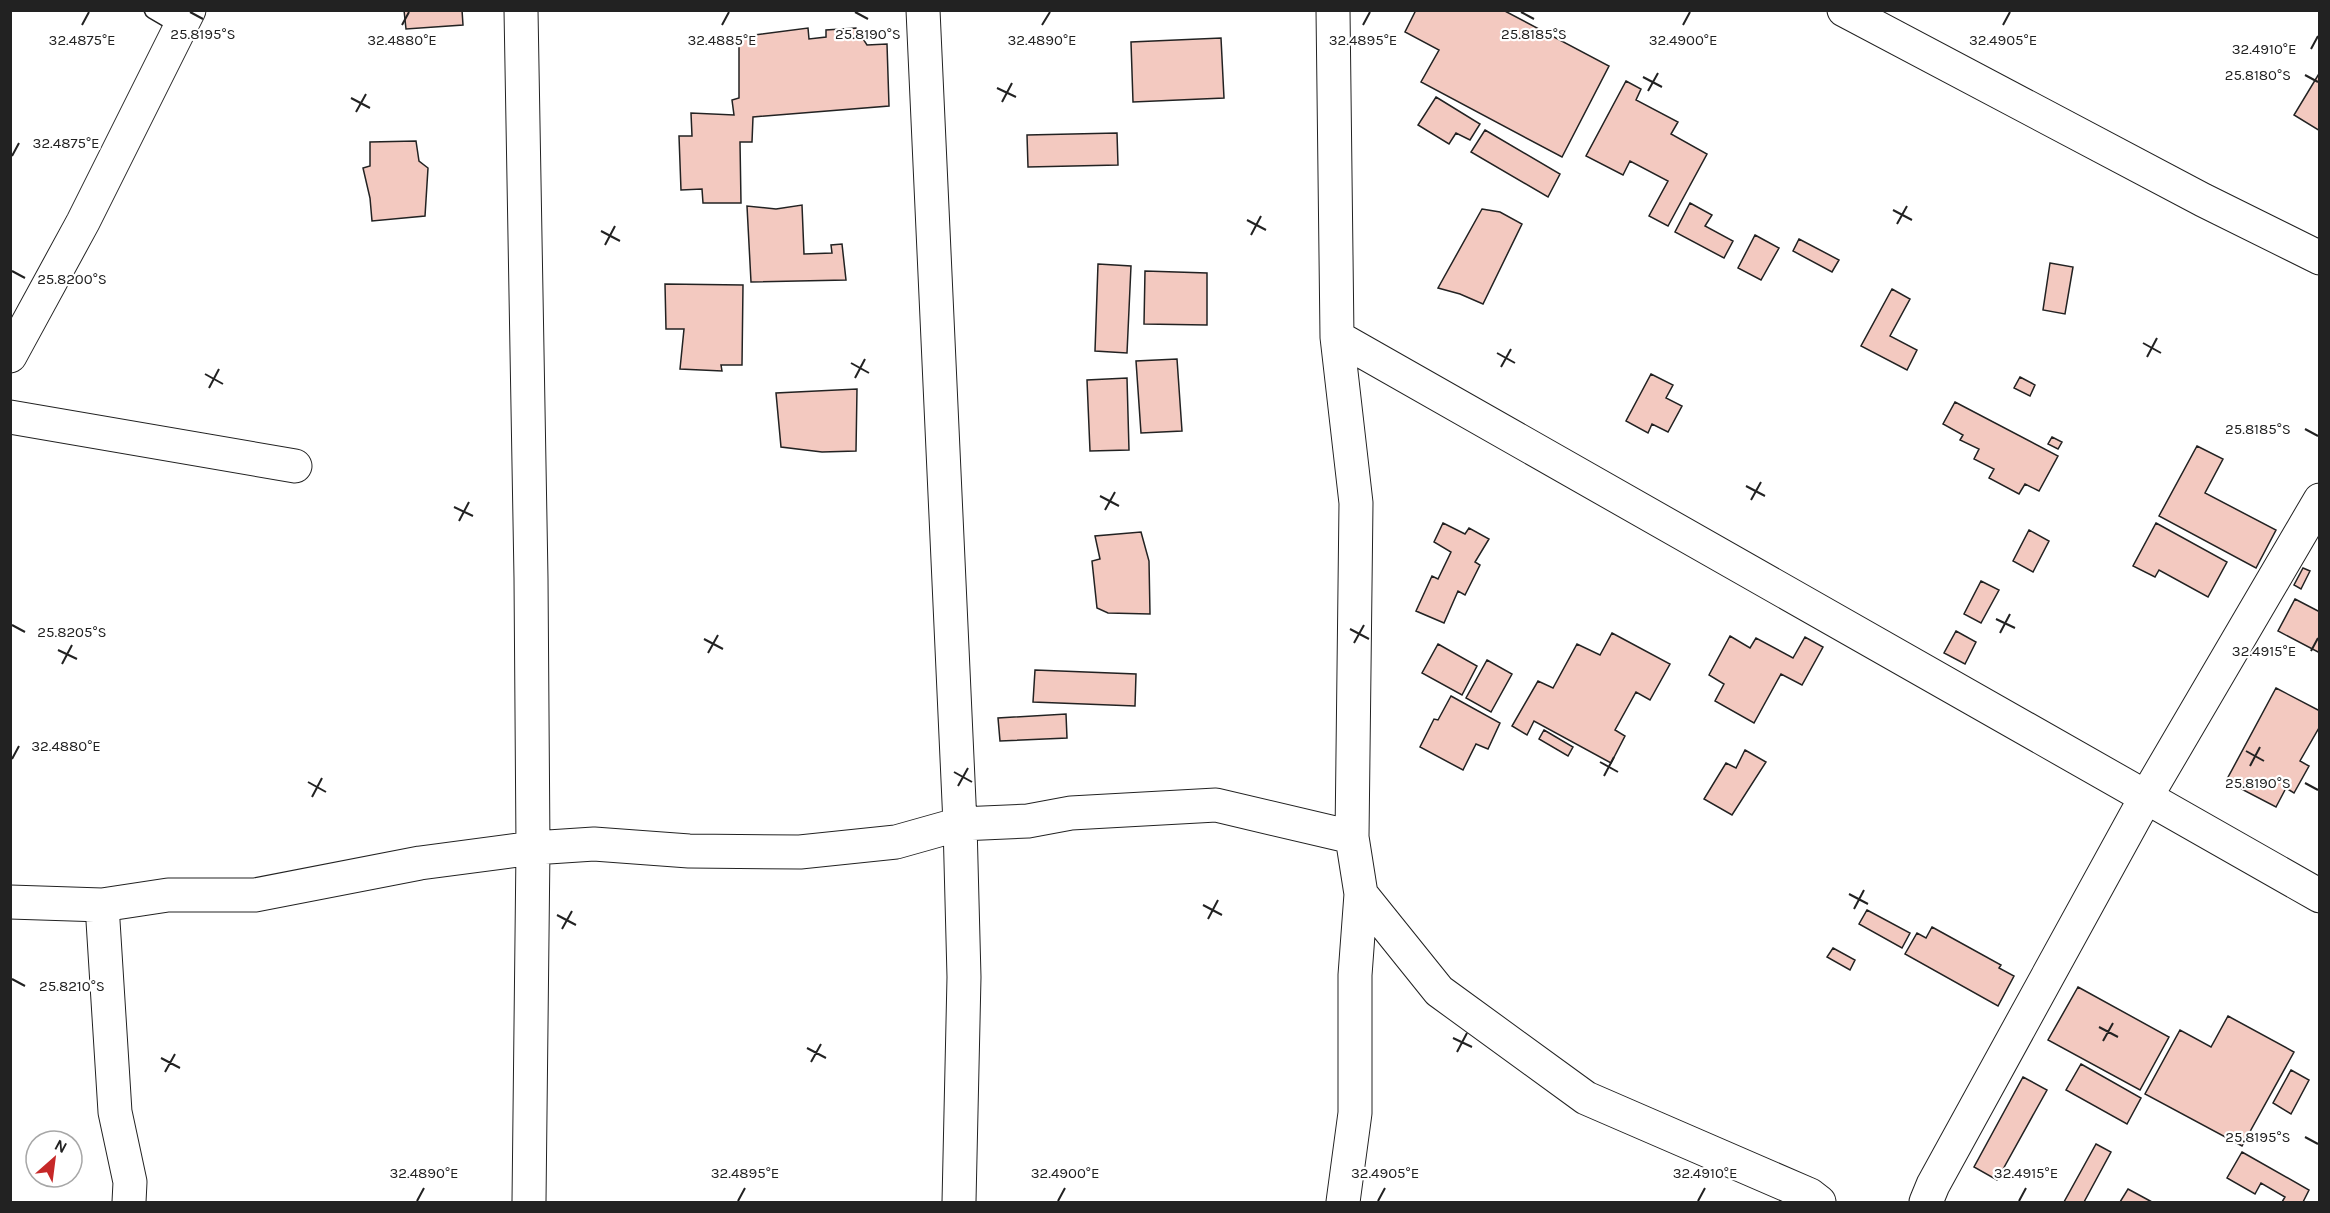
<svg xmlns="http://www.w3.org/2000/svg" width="2330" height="1213" font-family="Karla,sans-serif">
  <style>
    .building { fill: #f3c9c0; stroke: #222; stroke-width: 1.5 }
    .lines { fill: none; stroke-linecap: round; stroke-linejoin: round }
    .lane-casing { stroke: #222; stroke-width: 19 }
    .street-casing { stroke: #222; stroke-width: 35 }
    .lane { stroke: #fff; stroke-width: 16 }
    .street { stroke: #fff; stroke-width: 33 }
    .ticks { fill: none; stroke: #222; stroke-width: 2 }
    .ticks-label { font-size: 15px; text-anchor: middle; fill: #222; stroke: #fff; stroke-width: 4.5; stroke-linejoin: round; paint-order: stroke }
  </style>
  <rect width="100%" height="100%" fill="#fff"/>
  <path class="building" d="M404,10h58l1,15 -57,4z
    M1416,10h87l106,56 -47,91 -141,-75 18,-32 -34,-18z
    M808,28l1,11 17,-2v-7l30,-2 11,17 20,-1 2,62 -136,11 -1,25h-12l1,61h-38l-1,-14 -21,1 -2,-54h13l-1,-23 43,2 -2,-15 7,-2v-61z
    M1221,38l3,60 -91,4 -2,-60z
    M2320,72v59l-26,-16z
    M1626,81l15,8 -5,11 42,22 -7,12 36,20 -39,72 -19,-10 19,-35 -38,-20 -7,14 -37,-19z
    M1436,97l44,27 -10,16 -14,-7 -7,11 -31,-19z
    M1485,130l75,44 -12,23 -77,-45z
    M1117,133l1,32 -90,2 -1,-32z
    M416,141l3,20 9,7 -3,48 -53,5 -2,-23 -7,-30 7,-2v-24z
    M1690,203l22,12 -7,11 28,15 -9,17 -49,-26z
    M802,205l2,49 28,-1 -1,-8 11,-1 4,36 -95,2 -4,-76 29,3z
    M1482,209l18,3 22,12 -39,80 -23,-10 -22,-6z
    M1755,235l24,13 -18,32 -23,-12z
    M1799,239l40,21 -7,12 -39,-21z
    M2050,263l23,4 -8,47 -22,-4z
    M1098,264l33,2 -4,87 -32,-2z
    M1145,271l62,2v52l-63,-1z
    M665,284l78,1 -1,80h-21l1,6 -42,-2 4,-40h-18z
    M1892,289l18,10 -20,37 27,14 -10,20 -46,-24z
    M1177,359l5,72 -41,2 -5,-72z
    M1651,374l22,11 -7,13 16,8 -14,26 -16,-8 -4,9 -22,-12z
    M2020,377l15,8 -5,11 -16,-8z
    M1127,378l2,72 -39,1 -3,-71z
    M857,389l-1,62 -34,1 -41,-5 -5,-54z
    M1955,402l103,54 -19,35 -14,-7 -6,10 -30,-16 5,-9 -20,-10 5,-10 -19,-9 3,-5 -20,-11z
    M2052,437l10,5 -4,7 -10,-5z
    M2197,446l26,13 -18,34 71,37 -20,38 -97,-52z
    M1443,523l22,11 4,-6 20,11 -14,23 5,3 -15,30 -7,-4 -14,32 -28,-12 16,-35 6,3 13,-27 -17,-10z
    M2156,523l71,39 -19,35 -49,-27 -4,7 -22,-11z
    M2029,530l20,11 -16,31 -20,-11z
    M1141,532l8,29 1,53 -42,-1 -11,-5 -5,-47 8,-2 -5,-23z
    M2303,568l7,3 -9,18 -7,-4z
    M1981,581l18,9 -18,33 -17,-9z
    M2295,599l25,13v41l-42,-22z
    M1956,631l20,11 -11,22 -21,-11z
    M1612,633l58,31 -20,36 -14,-8 -21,38 10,6 -14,27 -77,-42 -7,14 -15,-9 26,-45 15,7 24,-44 23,11z
    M1730,636l20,12 6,-10 37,20 12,-21 18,10 -21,38 -21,-11 -27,49 -39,-22 9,-17 -15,-9z
    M1438,644l39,22 -15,29 -40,-22z
    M1487,660l25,14 -21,38 -25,-14z
    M1035,670l101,4 -1,32 -102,-4z
    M2276,688l44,23v15l-20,35 9,5 -15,27 -8,-5 -10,19 -50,-26z
    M1451,696l49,27 -12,26 -12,-5 -13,26 -43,-23 14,-28 4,1z
    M1066,714l1,24 -67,3 -2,-23z
    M1544,730l29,17 -5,9 -29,-17z
    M1745,750l21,12 -34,53 -28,-16 22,-36 10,5z
    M1867,910l43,23 -8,15 -43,-24z
    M1932,927l69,38 -2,3 15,8 -16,30 -93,-52 12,-21 9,5z
    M1833,948l22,12 -5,10 -23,-13z
    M2078,987l91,50 -29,53 -92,-50z
    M2228,1016l66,36 -52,94 -97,-52 35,-64 31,17z
    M2081,1064l60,34 -14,26 -61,-34z
    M2291,1070l18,10 -18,34 -18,-11z
    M2023,1077l24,13 -50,90 -23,-13z
    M2096,1144l15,8 -27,50h-20z
    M2242,1152l67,38 -6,12h-21l3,-5 -24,-14 -6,11 -28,-16z
    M2128,1189l24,13h-32z"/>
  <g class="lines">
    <g class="lane-casing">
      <path id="lane" d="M153,10l29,17"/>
    </g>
    <g class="street-casing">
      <path id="street" d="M521,10l10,568 2,270 -4,354
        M923,10l37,814 4,153 -5,225
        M1333,10l4,327 19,166 -4,334 9,57 -6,81v138l-12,89
        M1844,10l359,190 117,58
        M1337,337l983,559
        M10,356l73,-134 106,-212
        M10,417l285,49
        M1361,894l78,97 147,107 224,97 9,7
        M10,902l92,3 66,-10h87l165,-32 113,-15 61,-4 95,7 111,1 96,-10 64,-18 68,-3 43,-8 145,-8 136,32
        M102,905l13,207 15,70 -1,20
        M1926,1202l7,-17 213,-388 174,-297"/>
    </g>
    <use href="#lane" class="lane"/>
    <use href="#street" class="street"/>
  </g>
  <path class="ticks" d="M190,12l13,7M855,12l13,7M1521,12l13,7M82,25l7,-13M402,25l7,-13M722,25l7,-13M1042,25l8,-13M1363,25l7,-13M1683,25l7,-13M2003,25l7,-13M2311,49l7,-13M2305,75l13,7M1643,77l19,10M997,88l19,9M1648,91l10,-18M351,98l19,10M1002,102l10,-19M356,112l10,-18M12,156l7,-13M1893,210l19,10M1247,220l19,10M1897,224l10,-18M601,231l19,10M1251,235l10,-19M605,245l10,-19M12,271l13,7M2143,343l18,10M1497,353l18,10M2147,357l10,-19M851,363l18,10M1501,367l10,-18M205,374l18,10M855,378l10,-19M209,388l10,-19M2305,429l13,7M1746,486l19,10M1100,496l19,10M1751,500l10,-18M454,507l19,9M1105,510l10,-18M459,521l10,-19M1996,619l19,9M12,625l13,7M1350,629l19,10M2000,633l10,-19M704,639l19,10M1354,643l10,-18M58,650l19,9M2311,651l7,-13M708,653l10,-18M62,664l10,-19M2246,751l18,10M12,759l7,-13M1600,762l18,10M2250,766l10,-19M954,772l18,10M1604,776l10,-19M308,782l18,10M2305,783l13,7M958,786l10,-18M312,797l10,-19M1849,894l19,10M1203,905l19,10M1854,909l10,-19M557,915l19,10M1208,919l10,-19M562,929l10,-18M12,979l13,7M2099,1027l19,10M1453,1038l19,9M2103,1041l10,-18M807,1048l19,10M1457,1052l10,-19M161,1058l19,10M811,1062l10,-18M165,1072l10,-18M2305,1137l13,7M417,1201l7,-13M738,1201l7,-13M1058,1201l7,-13M1378,1201l7,-13M1698,1201l7,-13M2019,1201l7,-13"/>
  <g class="ticks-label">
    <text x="203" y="39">25.8195°S</text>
    <text x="868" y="39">25.8190°S</text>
    <text x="1534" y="39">25.8185°S</text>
    <text x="82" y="45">32.4875°E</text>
    <text x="402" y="45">32.4880°E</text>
    <text x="722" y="45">32.4885°E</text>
    <text x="1042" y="45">32.4890°E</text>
    <text x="1363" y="45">32.4895°E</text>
    <text x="1683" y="45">32.4900°E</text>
    <text x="2003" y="45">32.4905°E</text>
    <text x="2264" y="54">32.4910°E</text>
    <text x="2258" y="80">25.8180°S</text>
    <text x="66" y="148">32.4875°E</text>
    <text x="72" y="284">25.8200°S</text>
    <text x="2258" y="434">25.8185°S</text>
    <text x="72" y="637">25.8205°S</text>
    <text x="2264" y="656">32.4915°E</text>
    <text x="66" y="751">32.4880°E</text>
    <text x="2258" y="788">25.8190°S</text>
    <text x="72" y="991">25.8210°S</text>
    <text x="2258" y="1142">25.8195°S</text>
    <text x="424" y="1178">32.4890°E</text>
    <text x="745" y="1178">32.4895°E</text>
    <text x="1065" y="1178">32.4900°E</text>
    <text x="1385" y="1178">32.4905°E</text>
    <text x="1705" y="1178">32.4910°E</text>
    <text x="2026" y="1178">32.4915°E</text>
  </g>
  <rect width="2330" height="1213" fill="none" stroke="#222222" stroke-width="24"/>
  <g transform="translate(54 1159) rotate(28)"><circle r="28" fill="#ffffff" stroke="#a7a7a7" stroke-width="1.5"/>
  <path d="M0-4.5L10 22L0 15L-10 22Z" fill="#c62828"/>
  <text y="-9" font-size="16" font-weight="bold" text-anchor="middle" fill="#222222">N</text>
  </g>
</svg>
